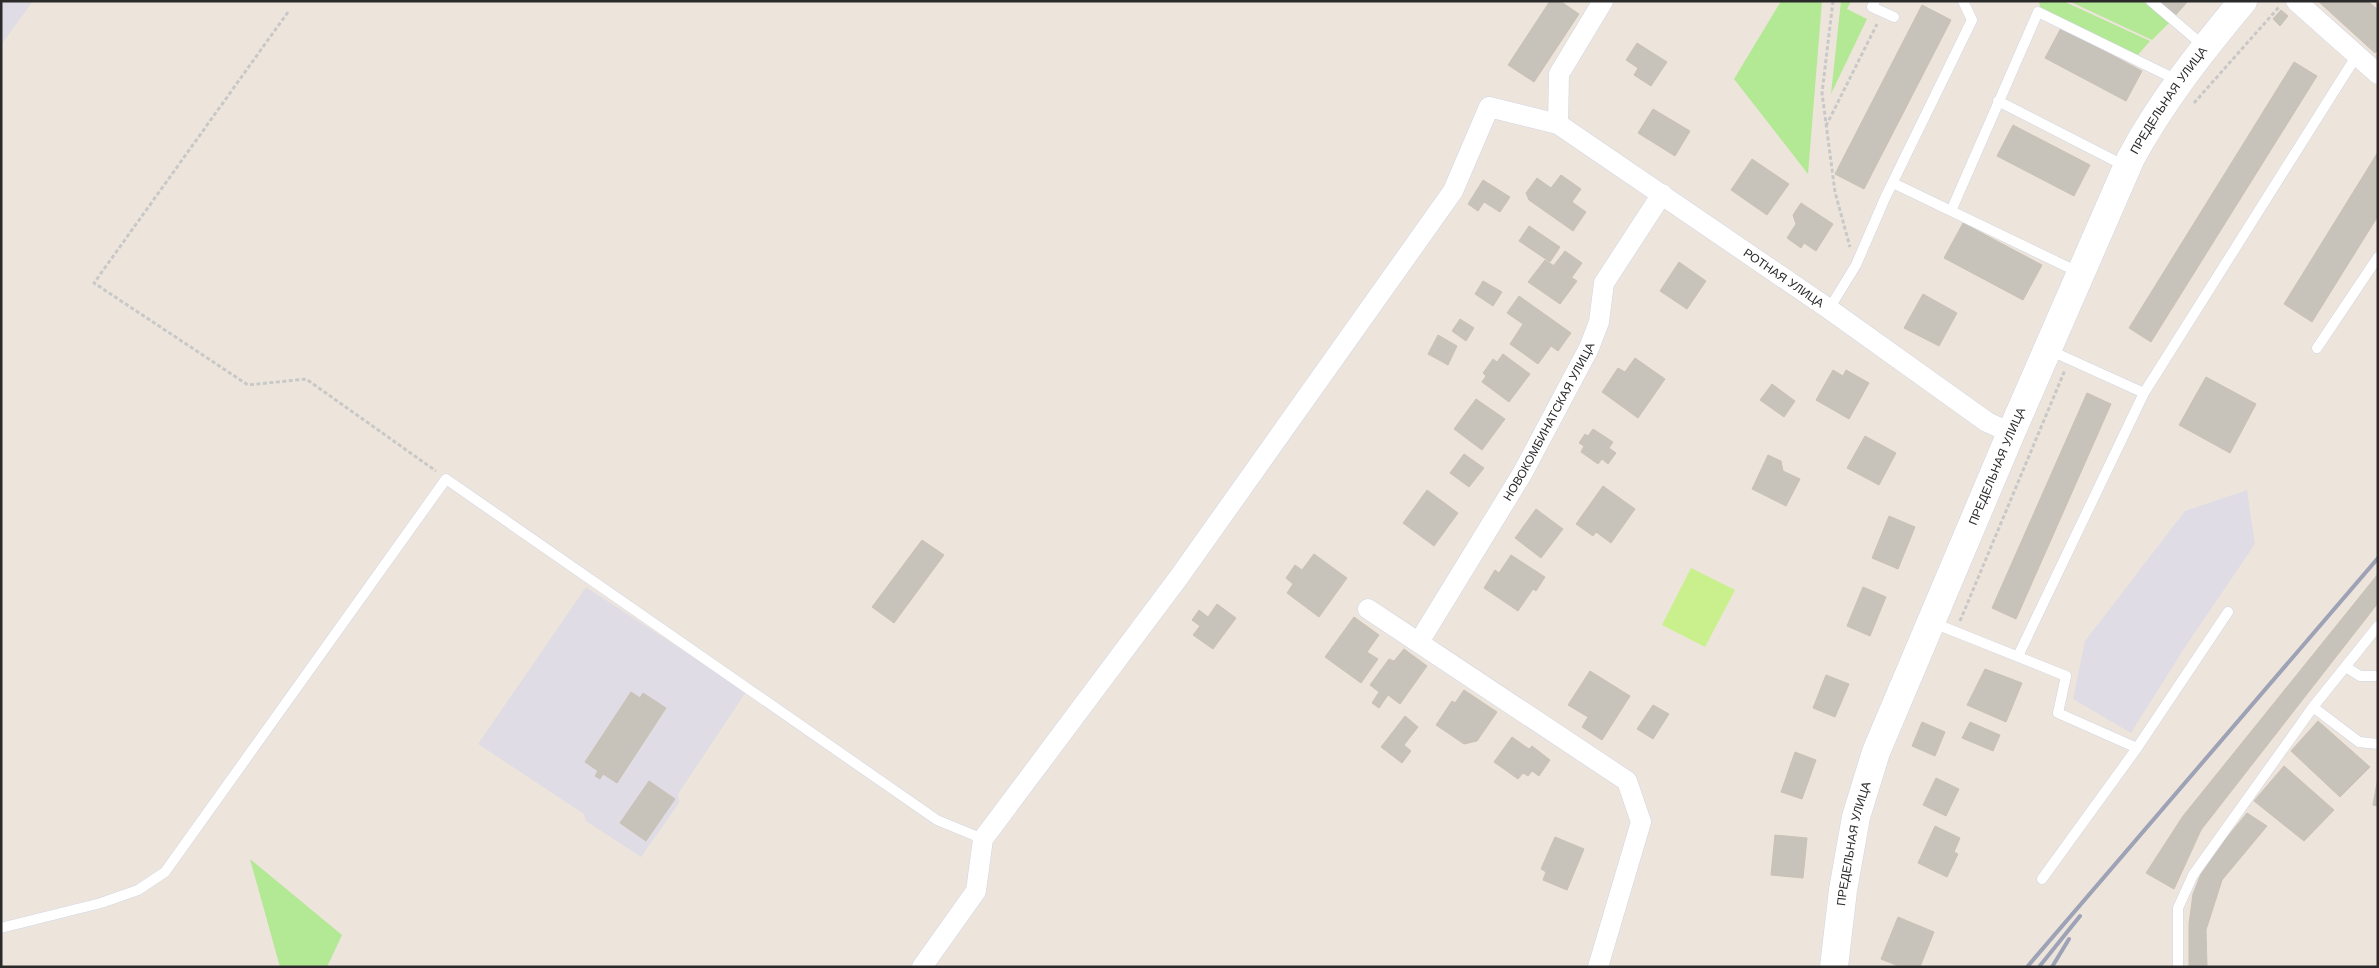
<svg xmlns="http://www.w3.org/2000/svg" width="2379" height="968" font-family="'Work Sans',sans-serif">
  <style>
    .industrial { fill: #dfdce5 }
    .green { fill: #b3e894 }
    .pitch { fill: #caf08e }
    .building { fill: #c8c3ba; stroke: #c9c1b5 }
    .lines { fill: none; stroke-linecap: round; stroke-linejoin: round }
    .lane-casing { stroke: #d0d5e4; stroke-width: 11 }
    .street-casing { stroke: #d0d5e4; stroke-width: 21 }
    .secondary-casing { stroke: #d0d5e4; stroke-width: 29 }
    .path { stroke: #c8c8c8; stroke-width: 3; stroke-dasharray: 4 2.5; stroke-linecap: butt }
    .lane { stroke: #fff; stroke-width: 10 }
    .street { stroke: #fff; stroke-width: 20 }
    .secondary { stroke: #fff; stroke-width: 28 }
    .rail { stroke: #9da2b6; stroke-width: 4 }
    .labels { text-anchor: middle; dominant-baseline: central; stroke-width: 4; stroke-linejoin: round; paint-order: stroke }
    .street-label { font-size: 12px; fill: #2a2a2a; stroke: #fff }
  </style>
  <rect width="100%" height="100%" fill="#ede5db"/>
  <path class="industrial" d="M1,1h32l-32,44z
    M2247,490l8,54 -72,106 -52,83 -58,-34 12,-58 100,-130z
    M586,587l160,105 -68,102 1,9 -38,54 -55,-36 -2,-7 -106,-70z"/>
  <path class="green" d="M1781,1h41l-14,173 -74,-95z
    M1841,1h10l-4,8 20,10 -36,75z
    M2039,1h24l87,40 -13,15 -96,-45z
    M2069,1l75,1 25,21 -17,17z
    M250,859l92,76 -15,32h-47z"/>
  <path class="pitch" d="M1691,568l44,22 -30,57 -43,-22z"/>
  <path class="building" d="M1550,1h10l19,13 -45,68 -26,-17z
    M2153,1h35l-15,17z
    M2318,1h50l10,9v40l-3,3z
    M1922,5l29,15 -87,169 -29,-15z
    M2281,10l7,6 -8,10 -7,-7z
    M2061,28l81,43 -16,30 -81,-43z
    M1637,43l30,19 -16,24 -17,-11 4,-7 -12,-8z
    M2294,62l23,14 -166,266 -22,-14z
    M1653,109l37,22 -15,25 -37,-23z
    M2013,125l77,40 -16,31 -77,-40z
    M2378,152v64l-66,106 -28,-18z
    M1752,159l37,25 -22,31 -36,-25z
    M1561,175l20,14 -9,13 14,10 -13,19 -44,-31 -3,-7 11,-15 14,10z
    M1483,180l27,17 -10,15 -16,-10 -6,9 -10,-7z
    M1801,203l32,21 -17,27 -12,-8 -3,5 -14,-10 9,-14 -3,-9z
    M1963,223l79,42 -19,35 -79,-42z
    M1529,226l31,21 -10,15 -31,-21z
    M1565,251l17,12 -10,14 -18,-12z
    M1545,260l32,21 -17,23 -32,-22z
    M1679,262l27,19 -19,28 -27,-18z
    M1483,281l19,11 -9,14 -18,-12z
    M1923,294l34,19 -18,33 -35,-18z
    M1519,296l52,37 -13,18 -7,-5 -13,18 -28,-20 13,-20 -16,-11z
    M1460,319l14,9 -8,13 -14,-10z
    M1438,335l19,11 -9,19 -20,-11z
    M1503,354l27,20 -21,28 -27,-20 4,-6 -3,-3 10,-14 4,3z
    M1635,358l30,21 -27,39 -36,-26 16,-24 7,4z
    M1833,370l10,6 3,-6 23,13 -20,36 -33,-19z
    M2206,377l50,27 -26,49 -51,-28z
    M1772,384l23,17 -11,16 -24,-17z
    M2087,393l24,11 -95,215 -24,-11z
    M1476,399l29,20 -23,31 -28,-21z
    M1593,429l20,13 -4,6 7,5 -8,11 -6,-5 -4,5 -17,-12 3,-6 -5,-3 6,-9 3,2z
    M1865,436l31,17 -17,32 -32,-17z
    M1464,454l20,14 -15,19 -19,-14z
    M1768,455l13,6 2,10 17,8 -14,27 -34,-17z
    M1603,486l32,23 -24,34 -15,-11 -3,4 -17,-12z
    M1427,490l31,23 -24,33 -31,-23z
    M1536,509l27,20 -22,29 -26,-20z
    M1889,516l26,11 -17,42 -26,-11z
    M922,540l22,15 -50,68 -22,-16z
    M1314,554l33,24 -28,39 -32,-24 6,-9 -7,-6 9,-13 7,5z
    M1511,555l34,22 -9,14 -3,-2 -15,22 -34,-23 11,-18 4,3z
    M2378,574v29l-177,227 -27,59 -28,-16 37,-57z
    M1863,587l23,10 -16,39 -23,-10z
    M1217,604l19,14 -23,31 -20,-14 7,-9 -8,-6 7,-10 9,7z
    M1354,617l25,18 -12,17 11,7 -17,24 -36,-26z
    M1404,649l23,17 -27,38 -12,-9 -9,13 -7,-5 7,-11 -9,-7 19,-26 5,2z
    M1985,669l37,14 -16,39 -39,-17z
    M1590,671l40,25 -28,44 -20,-13 6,-10 -20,-12z
    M1826,675l23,9 -14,33 -22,-9z
    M1464,690l33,22 -20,29 -13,3 -28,-19 16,-24 3,2z
    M631,692l9,6 3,-5 23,15 -49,75 -14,-9 -3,5 -5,-3 3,-5 -13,-9z
    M1653,705l16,9 -16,25 -16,-10z
    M1405,716l13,11 -14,18 7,6 -9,12 -21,-16z
    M2318,721l52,46 -30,30 -49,-46z
    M1922,722l23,10 -10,24 -23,-10z
    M1970,722l30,13 -7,16 -31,-13z
    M1512,737l17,12 3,-3 18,14 -11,16 -7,-5 -4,5 -5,-3 -5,6 -24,-17z
    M1795,752l21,8 -14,39 -21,-7z
    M2284,766l50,44 -30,31 -50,-40z
    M2378,777v29l-5,-1z
    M1936,778l23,11 -13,27 -23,-11z
    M649,781l26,18 -29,42 -26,-18z
    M2247,813l20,13 -45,54 -16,50 1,37h-18v-43l4,-30 12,-30z
    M1935,826l25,12 -6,14 4,2 -11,23 -29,-14z
    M1775,835l32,3 -4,40 -32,-3z
    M1555,837l29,12 -17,41 -24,-10 3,-8 -5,-3z
    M1898,917l36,15 -14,35h-19l-20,-8z"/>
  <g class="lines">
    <g class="lane-casing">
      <path id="lane" d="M1875,1l-3,6 22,10
        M2151,1l54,46
        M1998,101l129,66
        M1893,183l187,90
        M1951,211l87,-199 141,69
        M1829,309l27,-44 29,-67 87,-178 -9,-19
        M2317,348l61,-91
        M2049,350l95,43
        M1931,622l135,54 -8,37 79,35
        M2018,656l126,-263 213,-338
        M2346,667l14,9h18
        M2313,707l46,35 19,2
        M2042,879l95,-131 91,-136
        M1,928l100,-25 37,-13 27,-18 281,-393 491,341 46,19
        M2178,967v-59l15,-33 120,-168 65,-81"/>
    </g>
    <g class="street-casing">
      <g id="street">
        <path d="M2296,1l82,73"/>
        <path d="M1558,124l1,-50 44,-73"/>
        <path d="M1368,609l259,172 14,41 -43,145"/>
        <path id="s1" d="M1419,642l103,-168 67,-126 10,-26 5,-39 58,-89"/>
        <path id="s2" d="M922,967l54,-76 7,-52 196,-262 274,-386 36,-84 69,17 271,185 158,113 24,11"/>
      </g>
    </g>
    <g class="secondary-casing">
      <g id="secondary">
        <path id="s3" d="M1834,967l9,-77 13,-73 20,-65 135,-319 120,-275c30,-56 71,-108 112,-157"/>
      </g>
    </g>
    <path class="path" d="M1833,1l-11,92 13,99 15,55
      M288,12l-194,271 154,102 58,-6 130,92
      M2194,103l85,-96
      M1826,126l51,-102
      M1960,621l105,-251"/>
    <use href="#lane" class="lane"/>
    <use href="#street" class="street"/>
    <use href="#secondary" class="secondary"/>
    <path class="rail" d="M2027,967l351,-409
      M2039,967l41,-51
      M2052,967l17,-28"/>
  </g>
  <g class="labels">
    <g class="street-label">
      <text stroke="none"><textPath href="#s3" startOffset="935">ПРЕДЕЛЬНАЯ УЛИЦА</textPath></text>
      <text stroke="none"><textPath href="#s2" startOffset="1382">РОТНАЯ УЛИЦА</textPath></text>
      <text stroke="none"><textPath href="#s1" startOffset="256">НОВОКОМБИНАТСКАЯ УЛИЦА</textPath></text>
      <text stroke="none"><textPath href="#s3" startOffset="530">ПРЕДЕЛЬНАЯ УЛИЦА</textPath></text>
      <text stroke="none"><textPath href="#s3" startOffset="125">ПРЕДЕЛЬНАЯ УЛИЦА</textPath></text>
    </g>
  </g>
  <rect width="2379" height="968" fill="none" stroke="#2a2a2a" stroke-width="5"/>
</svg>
